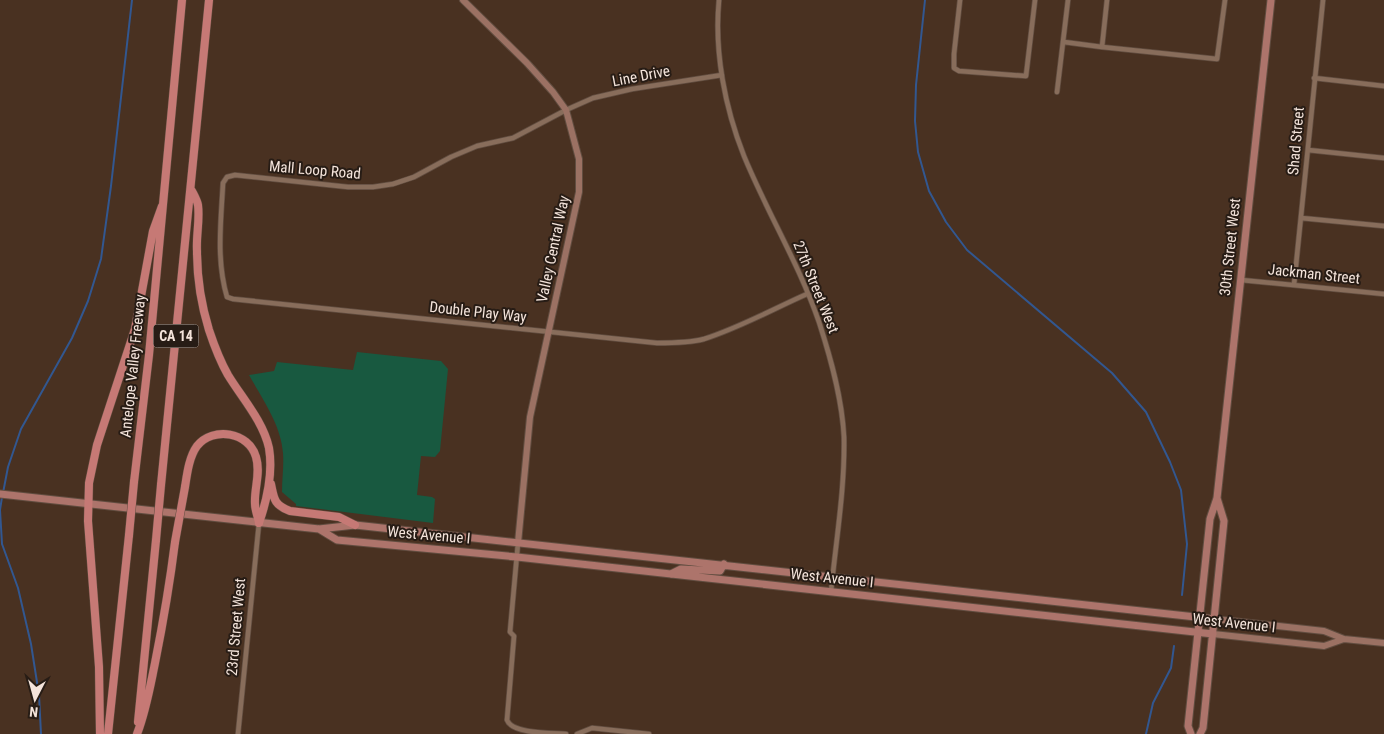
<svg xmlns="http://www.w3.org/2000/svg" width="1384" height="734" font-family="'Roboto Condensed',sans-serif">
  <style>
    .park { fill: #185940 }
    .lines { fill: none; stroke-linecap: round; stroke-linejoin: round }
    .stream { stroke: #325790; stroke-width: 2 }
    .street-casing { stroke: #614d40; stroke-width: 6 }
    .secondary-casing { stroke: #614d40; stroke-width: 8 }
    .primary-casing { stroke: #614d40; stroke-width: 9 }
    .highway-casing { stroke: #614d40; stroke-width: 9 }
    .street { stroke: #886d5b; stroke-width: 4.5 }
    .secondary { stroke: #9b7163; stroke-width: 6 }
    .primary { stroke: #ad746b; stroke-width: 7 }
    .highway { stroke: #c67975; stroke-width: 8 }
    .highway-bridge-casing { stroke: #614d40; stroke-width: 9; stroke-linecap: butt }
    .highway-bridge { stroke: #c67975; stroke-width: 8 }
    .labels { text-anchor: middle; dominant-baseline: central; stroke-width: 4; stroke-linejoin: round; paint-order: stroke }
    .shield { fill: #271c15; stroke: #b6a8a0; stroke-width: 1 }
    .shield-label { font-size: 14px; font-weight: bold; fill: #f4e4db }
    .street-label { font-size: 15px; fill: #f4e4db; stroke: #271c15 }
  </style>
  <rect width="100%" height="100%" fill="#493121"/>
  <path class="park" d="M357,352l84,9 7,8 -8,82 -5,6 -14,-1 -4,39 15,2 3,2 -2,24 -137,-17v-2l-14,-12c0,-13 2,-26 1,-39 -2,-28 -20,-53 -34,-78l25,-4 3,-9 76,8z"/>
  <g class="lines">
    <path class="stream" d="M925,0l-9,85 -1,36 3,31 11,39 17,31 21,28 145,123 34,39 24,50 11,28 6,54 -5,51
      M3,493l5,-26 13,-38 51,-91 16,-37 13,-42 10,-73 21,-186
      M0,510l2,-13
      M0,510l2,34 16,44 13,56 8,51 2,39
      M1146,734l7,-31 18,-35 3,-22"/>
    <g class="street-casing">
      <path id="street" d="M719,0c-5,52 6,108 25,156 23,56 55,108 75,166 12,37 23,76 25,115 1,52 -8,103 -13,155
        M960,0l-6,54v14l5,3 67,5 9,-76
        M1107,0l-5,47 115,12 8,-59
        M1064,42l38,5
        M722,75l-90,14 -39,9 -27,12 -53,28 -36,8 -26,11 -37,20 -21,7 -20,3h-25l-113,-12 -8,2 -4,6c-2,38 -7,77 4,114l6,2 424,44c16,0 32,0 47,-4 35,-11 69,-30 103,-45
        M1314,78l70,8
        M1057,92l11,-92
        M1308,150l76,8
        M1301,218l83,8
        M1241,280l143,14
        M1294,285l29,-285
        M518,543l-8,89 4,4 -7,84c5,14 45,13 59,14
        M238,734l21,-211
        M577,734l15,-6 57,6"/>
    </g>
    <g class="secondary-casing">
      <path id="secondary" d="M463,0l64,63 26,29 13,18 13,49v33l-49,225 -12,126
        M1214,619l110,12 20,8 40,4
        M1213,634l111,12 20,-7"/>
    </g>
    <g class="primary-casing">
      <path id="primary" d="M0,494l319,35 36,-4 859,94
        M319,529l18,11 180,17 696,77
        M671,574l10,-5 39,2 4,-7
        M1191,734l-3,-8 22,-207 7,-21 54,-498
        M1200,734l3,-6 21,-207 -7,-23"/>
    </g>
    <g class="highway-casing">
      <path id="highway" d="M192,191c2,4 5,9 6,14 2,15 -2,31 -1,46 0,27 4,53 12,79 5,15 11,31 19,45 14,23 35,46 41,73 4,24 -2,52 -10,75
        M134,482l15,-127 33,-355
        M271,484c3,15 3,21 19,27l49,6 16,8
        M161,485l48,-485
        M185,487c2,-13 4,-30 12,-41 16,-20 52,-14 59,11 5,16 -2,31 -1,47 0,6 3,13 4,19
        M138,722l18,-182
        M100,734l-1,-67 -11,-146 1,-38 8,-38 38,-116 18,-98 9,-25
        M108,734l21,-199
        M137,734c9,-23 13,-47 18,-71 8,-40 15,-81 20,-121"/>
    </g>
    <use href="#street" class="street"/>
    <use href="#secondary" class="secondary"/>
    <use href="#primary" class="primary"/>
    <use href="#highway" class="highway"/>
    <g class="highway-bridge-casing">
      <path id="highway-bridge" d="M129,535l5,-53
        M156,540l5,-55
        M175,542l10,-55"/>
    </g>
    <use href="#highway-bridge" class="highway-bridge"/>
  </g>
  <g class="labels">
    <rect class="shield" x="153.5" y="324.5" width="45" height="23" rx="4"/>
    <g class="shield-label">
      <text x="176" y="336">CA 14</text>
    </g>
    <g class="street-label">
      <text transform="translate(641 76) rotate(-11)">Line Drive</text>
      <text transform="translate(1296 141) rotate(-85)">Shad Street</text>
      <text transform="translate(315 170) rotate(5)">Mall Loop Road</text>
      <text transform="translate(1230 247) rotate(-84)">30th Street West</text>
      <text transform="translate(553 249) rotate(-78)">Valley Central Way</text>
      <text transform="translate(1314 274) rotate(6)">Jackman Street</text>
      <text transform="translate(816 287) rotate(68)">27th Street West</text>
      <text transform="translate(478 312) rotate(6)">Double Play Way</text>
      <text transform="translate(133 366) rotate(-84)">Antelope Valley Freeway</text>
      <text transform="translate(429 535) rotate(5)">West Avenue I</text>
      <text transform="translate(832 578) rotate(6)">West Avenue I</text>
      <text transform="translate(1234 623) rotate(6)">West Avenue I</text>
      <text transform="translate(236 627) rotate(-85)">23rd Street West</text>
    </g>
  </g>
  <g transform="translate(35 699) rotate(186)" stroke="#271c15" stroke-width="4" paint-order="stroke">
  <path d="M0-4L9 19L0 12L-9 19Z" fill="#f4e4db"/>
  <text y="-8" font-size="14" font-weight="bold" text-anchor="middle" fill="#f4e4db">N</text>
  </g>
</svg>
